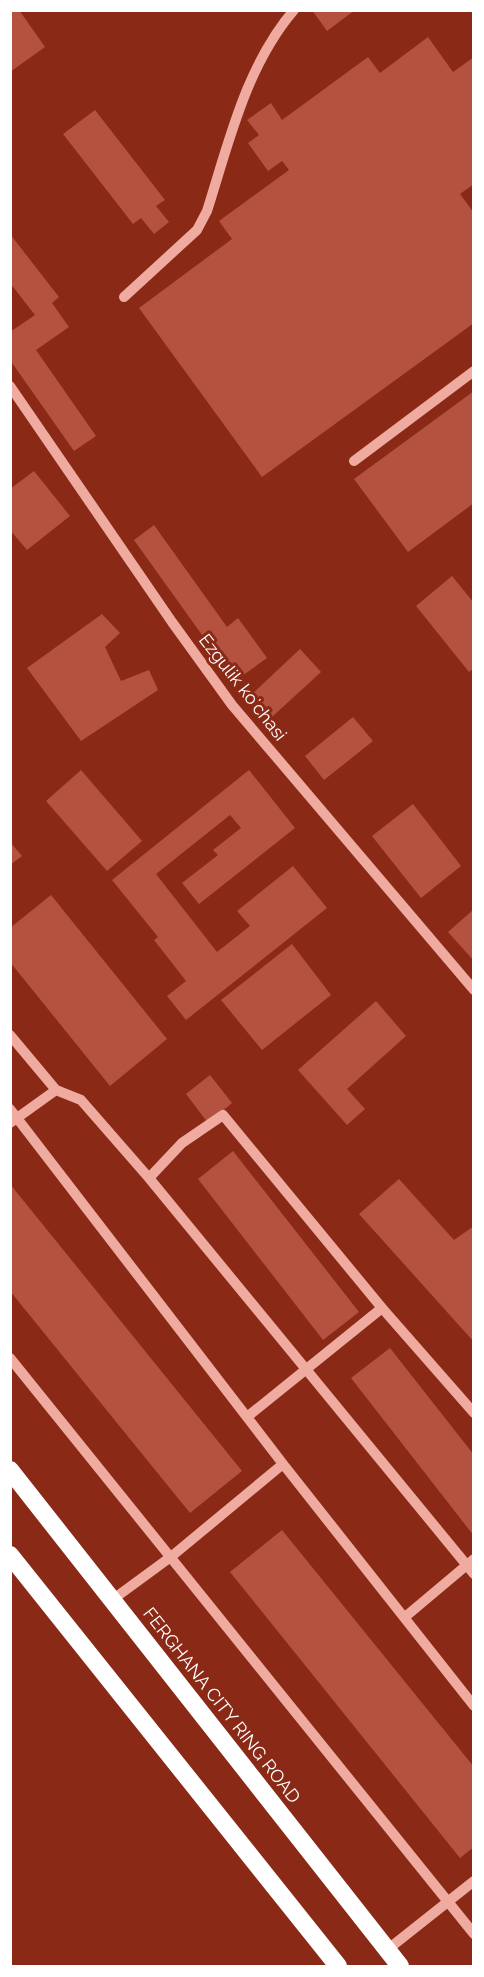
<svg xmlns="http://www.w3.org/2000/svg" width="484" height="1977" font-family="Raleway,sans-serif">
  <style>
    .building { fill: #b4513f }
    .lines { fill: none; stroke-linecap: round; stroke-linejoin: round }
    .minor { stroke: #efaba0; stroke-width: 10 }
    .highway { stroke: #fff; stroke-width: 18 }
    .labels { text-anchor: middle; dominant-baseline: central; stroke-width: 6; stroke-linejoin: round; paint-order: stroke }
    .street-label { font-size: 18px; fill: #fff; stroke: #8b2917 }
  </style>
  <rect width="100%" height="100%" fill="#8b2917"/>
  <path class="building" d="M10,10h9l26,37 -35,25z
    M312,10h43l-28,21z
    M428,37l25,35 21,-15v127l-14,10 14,19v110l-212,154 -123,-169 93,-69 -13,-18 70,-51 -7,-9 -14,10 -20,-28 11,-8 -12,-15 24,-17 11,17 86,-63 12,16z
    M95,110l70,90 -9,6 13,16 -15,12 -13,-16 -8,6 -70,-90z
    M10,234l49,63 -7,6 17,24 -33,23 60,86 -22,15 -64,-91v-28l25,-17 -25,-32z
    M474,391v112l-66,49 -54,-73z
    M34,471l36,45 -43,34 -17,-20v-41z
    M154,525l73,102 11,-9 29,40 -32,23 -101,-141z
    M452,576l22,27v65l-5,4 -53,-66z
    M102,614l18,19 -15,14 16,34 28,-11 9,20 -77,51 -54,-73z
    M300,649l21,23 -49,45 -21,-22z
    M353,717l20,24 -49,39 -19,-24z
    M81,770l61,71 -35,30 -61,-70z
    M249,770l46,58 -96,76 -17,-21 36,-28 -5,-5 28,-22 -11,-13 -74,59 61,78 33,-26 -13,-15 56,-45 34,42 -141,112 -19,-24 19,-15 -32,-41 4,-3 -46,-57z
    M413,804l48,62 -40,32 -49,-62z
    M10,842l12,14 -12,9z
    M51,895l116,144 -57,47 -100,-124v-34z
    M474,909v52l-26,-29z
    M292,944l39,51 -69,55 -41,-50z
    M376,1001l30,35 -59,53 18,20 -18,16 -49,-55z
    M210,1075l22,28 -24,20 -22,-29z
    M233,1151l126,161 -36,28 -125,-161z
    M399,1179l55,61 20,-14v116l-115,-128z
    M10,1184l232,287 -52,42 -180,-222z
    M390,1348l84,107v81l-123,-158z
    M282,1530l192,237v80l-14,11 -230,-286z"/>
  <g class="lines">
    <path class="minor" d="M124,297l73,-67 10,-19c22,-69 39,-145 87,-201
      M10,386l162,236 60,83 242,285
      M354,461l120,-90
      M10,1035l46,55
      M10,1109l273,355 -111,92 -60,44
      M10,1123l46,-33 25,10 68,78
      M10,1358l464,576
      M474,1413l-92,-105 -159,-193 -41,28 -33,35 325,396
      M247,1417l135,-109
      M283,1464l191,242
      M405,1617l69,-58
      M387,1950l87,-69"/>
    <path class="highway" d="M10,1470l390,496
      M10,1555l328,411"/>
  </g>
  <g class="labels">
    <g class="street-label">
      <text transform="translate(243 687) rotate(52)">Ezgulik koʻchasi</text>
      <text transform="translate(222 1705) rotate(52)">FERGHANA CITY RING ROAD</text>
    </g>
  </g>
  <rect width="484" height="1977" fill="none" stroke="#ffffff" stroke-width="24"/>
</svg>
